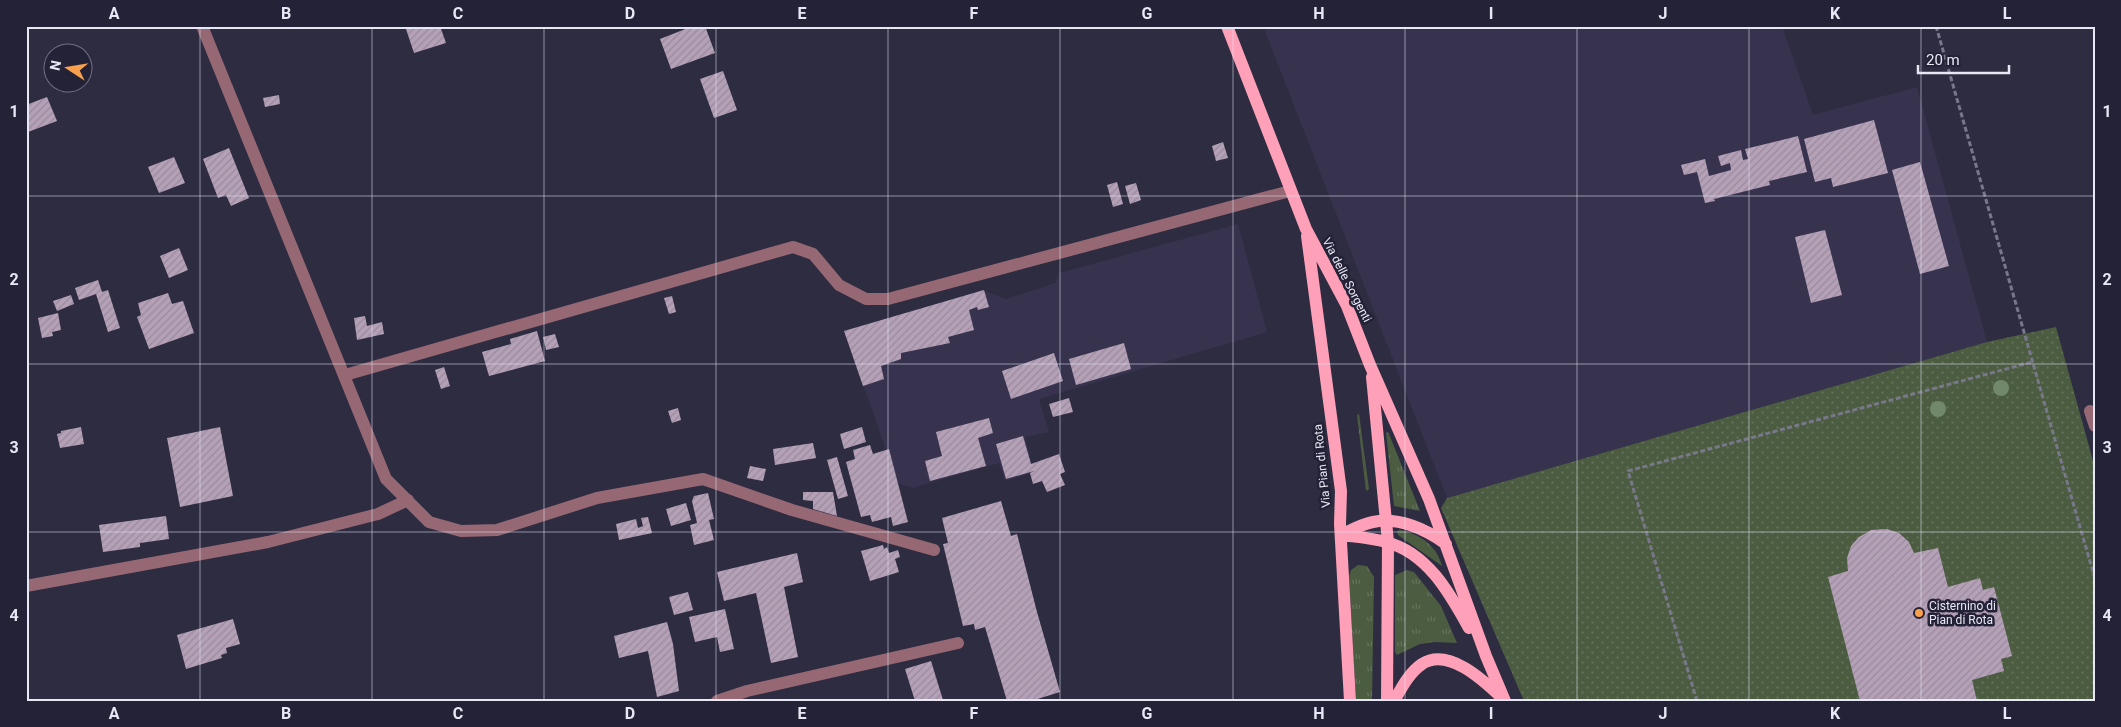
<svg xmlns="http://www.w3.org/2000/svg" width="2121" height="727" font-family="Roboto,sans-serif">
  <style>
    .built { fill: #37334f }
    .grass { fill: url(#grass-tufts) }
    .park { fill: url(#park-dots) }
    .building { fill: url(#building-hatch) }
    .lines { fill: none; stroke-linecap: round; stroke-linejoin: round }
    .path { stroke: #79778a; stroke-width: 3; stroke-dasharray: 5 2.5; stroke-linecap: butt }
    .minor { stroke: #966874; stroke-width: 12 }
    .major { stroke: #fea0b8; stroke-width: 12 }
    .tree { fill: #71886b }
    .grid { fill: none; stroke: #e8e7f5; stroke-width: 1; stroke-opacity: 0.55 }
    .poi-dot { fill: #f9a04d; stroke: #242237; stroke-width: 2 }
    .labels { text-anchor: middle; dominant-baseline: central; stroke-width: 5; stroke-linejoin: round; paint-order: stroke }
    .street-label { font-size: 12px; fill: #e8e7f5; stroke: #242237 }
    .poi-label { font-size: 12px; fill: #e8e7f5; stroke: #242237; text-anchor: start }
    .neatline { fill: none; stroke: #e8e7f5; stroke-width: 2 }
    .grid-label { font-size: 16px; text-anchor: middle; font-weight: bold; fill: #e8e7f5 }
  </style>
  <defs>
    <pattern id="grass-tufts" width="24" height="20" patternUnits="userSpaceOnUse" patternTransform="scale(1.25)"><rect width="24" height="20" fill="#4b5c41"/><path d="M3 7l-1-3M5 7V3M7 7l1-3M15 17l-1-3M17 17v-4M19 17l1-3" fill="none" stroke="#65735d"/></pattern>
    <pattern id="park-dots" width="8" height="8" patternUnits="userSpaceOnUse" patternTransform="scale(1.25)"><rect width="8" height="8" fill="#4b5c41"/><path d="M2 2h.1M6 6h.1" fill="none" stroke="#65735d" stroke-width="1.8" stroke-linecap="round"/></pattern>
    <pattern id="building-hatch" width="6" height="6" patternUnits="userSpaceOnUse" patternTransform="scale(1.25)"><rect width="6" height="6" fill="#b5a1b7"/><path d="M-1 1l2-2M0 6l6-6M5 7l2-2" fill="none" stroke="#998a9c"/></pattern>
  </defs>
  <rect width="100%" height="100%" fill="#2e2c41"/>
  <path class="built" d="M1263,26h519l31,89 104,-28 70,255 -540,156z
    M1238,224l29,108 -228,67 10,33 -24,5 9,35 -29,9 -6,-18 -87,25 -14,-5 -54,-152 138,-41 24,9 50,-16 3,-10z"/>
  <path class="grass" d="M1359,414l10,75 -3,2 -9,-76z
    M1388,432l1,2 31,77 -26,-5 -8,-73z
    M1400,530c20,4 37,16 42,36l-44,-31 -1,-4z
    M1358,565l9,1 7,11 -2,124h-16l-7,-125 2,-6z
    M1407,570l7,2 27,34 16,37 -22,-1 -15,2 -23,11 -2,-3v-77z"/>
  <path class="park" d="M2056,327l39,141v233h-571l-83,-193 6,-10 540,-156z"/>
  <path class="building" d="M405,26h35l6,17 -32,10z
    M693,26h12l10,27 -44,16 -11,-30z
    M723,71l14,39 -23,8 -14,-39z
    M279,95l1,9 -15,3 -2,-9z
    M47,97l10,24 -29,11 -2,-6v-21z
    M1874,120l14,53 -55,14 -2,-9 -16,4 -11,-43z
    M1798,136l9,36 -38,9 1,4 -56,14 1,2 -10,2 -8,-31 -13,3 -3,-10 24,-6 4,17 22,-6 -1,-7 -9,3 -3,-10 23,-6 2,10 5,-1 -3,-10z
    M1223,142l5,16 -12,3 -4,-15z
    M229,148l20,50 -18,8 -5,-11 -8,3 -15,-39z
    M174,157l11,26 -26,10 -11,-26z
    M1920,162l29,104 -29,8 -28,-104z
    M1117,182l6,22 -10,3 -6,-22z
    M1136,183l5,17 -11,4 -5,-18z
    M1825,230l17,65 -31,8 -16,-66z
    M179,248l9,22 -19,8 -9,-22z
    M98,280l4,12 6,-2 12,38 -12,4 -12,-38 -17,6 -4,-12z
    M984,290l5,17 -11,3 -1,-3 -8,3 5,20 -26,7 2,6 -49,10v6l-20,7 3,13 -21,7 -19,-55z
    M168,293l4,11 11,-3 11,32 -45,16 -12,-32 4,-2 -3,-12z
    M71,295l3,9 -17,7 -4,-10z
    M672,296l4,16 -7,2 -5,-16z
    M58,313l3,17 -9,2 1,4 -11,2 -4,-20z
    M365,316l2,10 15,-4 2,12 -27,6 -3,-22z
    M537,331l8,30 -56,15 -7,-24 29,-8 -1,-5z
    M555,334l4,13 -13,3 -3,-13z
    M1124,343l7,26 -55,16 -7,-26z
    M1054,353l9,28 -52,18 -9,-28z
    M444,367l6,19 -9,3 -6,-19z
    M1069,398l4,14 -20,5 -4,-13z
    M678,408l3,12 -9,3 -4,-12z
    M989,418l4,15 -15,5 8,28 -56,15 -5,-20 17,-5 -6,-24z
    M81,427l3,17 -24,4 -3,-14 4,-1v-2z
    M220,427l13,69 -53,11 -13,-69z
    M862,427l4,15 -22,7 -4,-15z
    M1023,436l8,28 28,-10 6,18 -5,2 5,11 -18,7 -5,-11 -9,3 -3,-11 4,-2 -28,8 -10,-35z
    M813,443l3,15 -41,7 -2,-16z
    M870,445l3,9 16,-5 19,73 -15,4 -2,-9 -19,5 -2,-7 -9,2 -15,-55 9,-3 -2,-9z
    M837,457l11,39 -10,3 -11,-39z
    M750,466l16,3 -3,12 -16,-3z
    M803,492h30l4,24 -24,-7v-8l-10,-1z
    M708,493l6,26 -5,1 5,20 -20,5 -4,-20 7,-2 -5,-22 2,-5z
    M1001,501l10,35 6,-2 20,78 23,80 -29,9h-24l-22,-74 -10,3 -1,-6 -11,2 -20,-82 5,-1 -6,-25z
    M686,503l5,17 -20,6 -5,-17z
    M166,516l3,23 -29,4v4l-37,5 -4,-27z
    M648,517l4,16 -33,7 -3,-16 20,-5 2,9 5,-2 -2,-8z
    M1887,529l12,4 10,9 5,11 24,-5 10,39 32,-9 3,12 11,-3 18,69 -11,3 3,12 -32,9 5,21h-117l-32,-124 20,-6 -1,-13 4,-12 8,-9 12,-7z
    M883,545l1,4 3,-2 2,6 9,-3 2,7 -5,2 4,13 -29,9 -9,-30z
    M797,553l6,29 -19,5 14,70 -27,6 -15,-70 -32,8 -7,-29z
    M688,592l5,18 -19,5 -5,-18z
    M725,609l9,40 -14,3 -3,-15 -22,5 -6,-25z
    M233,619l7,25 -14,4 1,5 -6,2 1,3 -36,11 -9,-34z
    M667,622l6,22 6,47 -22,6 -9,-46 -29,7 -5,-22z
    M931,661l12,39 -28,1 -10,-32z"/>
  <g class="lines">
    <path class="path" d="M1936,26l159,553
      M1697,701l-69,-230 404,-109"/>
    <path class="minor" d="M202,26l184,453 43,43 32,9 36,-1 100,-32 106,-19 89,31 142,40
      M345,375l448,-128 20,7 26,31 27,14h22l402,-108
      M2090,411l5,15
      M26,586l242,-44 110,-28 30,-14
      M717,701l30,-10 211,-48"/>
    <path class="major" d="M1227,26l79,203 41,77 23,59 59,134 57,157 19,45
      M1307,236l34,255 -1,33 10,177
      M1372,377l16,165 -1,159
      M1341,535c15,2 31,3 45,7 42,11 64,52 83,86
      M1341,535c10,-5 21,-11 32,-13 26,-5 53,7 73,22
      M1394,701c8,-14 15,-28 28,-37 26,-17 61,16 78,32"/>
  </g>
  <g class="tree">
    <circle cx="2001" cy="388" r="8"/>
    <circle cx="1938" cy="409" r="8"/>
  </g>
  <path class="grid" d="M200,26v675M372,26v675M544,26v675M716,26v675M888,26v675M1060,26v675M1233,26v675M1405,26v675M1577,26v675M1749,26v675M1921,26v675M26,196h2069M26,364h2069M26,532h2069"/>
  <circle class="poi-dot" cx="1919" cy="613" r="5"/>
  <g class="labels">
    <g class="street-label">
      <text transform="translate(1347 280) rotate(63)">Via delle Sorgenti</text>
      <text transform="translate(1322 466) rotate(-96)">Via Pian di Rota</text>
    </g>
    <g class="poi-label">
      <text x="1929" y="606">Cisternino di<tspan x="1929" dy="14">Pian di Rota</tspan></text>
    </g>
  </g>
  <rect width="2121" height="727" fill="none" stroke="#242237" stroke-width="55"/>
  <g transform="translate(68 68) rotate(282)"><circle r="24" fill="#242237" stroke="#727183"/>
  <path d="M0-4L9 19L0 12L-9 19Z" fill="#f9a04d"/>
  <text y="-8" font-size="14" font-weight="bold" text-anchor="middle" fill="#e8e7f5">N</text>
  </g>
  <path d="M1918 65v8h91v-8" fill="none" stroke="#e8e7f5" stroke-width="2.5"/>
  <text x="1926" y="65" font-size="15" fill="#e8e7f5" stroke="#242237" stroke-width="4" paint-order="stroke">20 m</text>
  <rect x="28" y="28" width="2066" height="672" class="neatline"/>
  <g class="grid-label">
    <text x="114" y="19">A</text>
    <text x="286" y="19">B</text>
    <text x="458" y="19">C</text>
    <text x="630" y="19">D</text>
    <text x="802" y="19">E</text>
    <text x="974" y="19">F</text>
    <text x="1147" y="19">G</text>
    <text x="1319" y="19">H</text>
    <text x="1491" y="19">I</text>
    <text x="1663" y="19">J</text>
    <text x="1835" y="19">K</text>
    <text x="2007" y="19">L</text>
    <text x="14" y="117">1</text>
    <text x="2107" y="117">1</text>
    <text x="14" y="285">2</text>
    <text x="2107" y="285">2</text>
    <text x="14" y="453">3</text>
    <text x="2107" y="453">3</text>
    <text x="14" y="621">4</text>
    <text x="2107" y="621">4</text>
    <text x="114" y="719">A</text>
    <text x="286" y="719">B</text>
    <text x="458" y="719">C</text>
    <text x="630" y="719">D</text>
    <text x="802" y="719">E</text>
    <text x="974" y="719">F</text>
    <text x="1147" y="719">G</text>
    <text x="1319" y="719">H</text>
    <text x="1491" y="719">I</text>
    <text x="1663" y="719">J</text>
    <text x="1835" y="719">K</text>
    <text x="2007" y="719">L</text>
  </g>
</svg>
